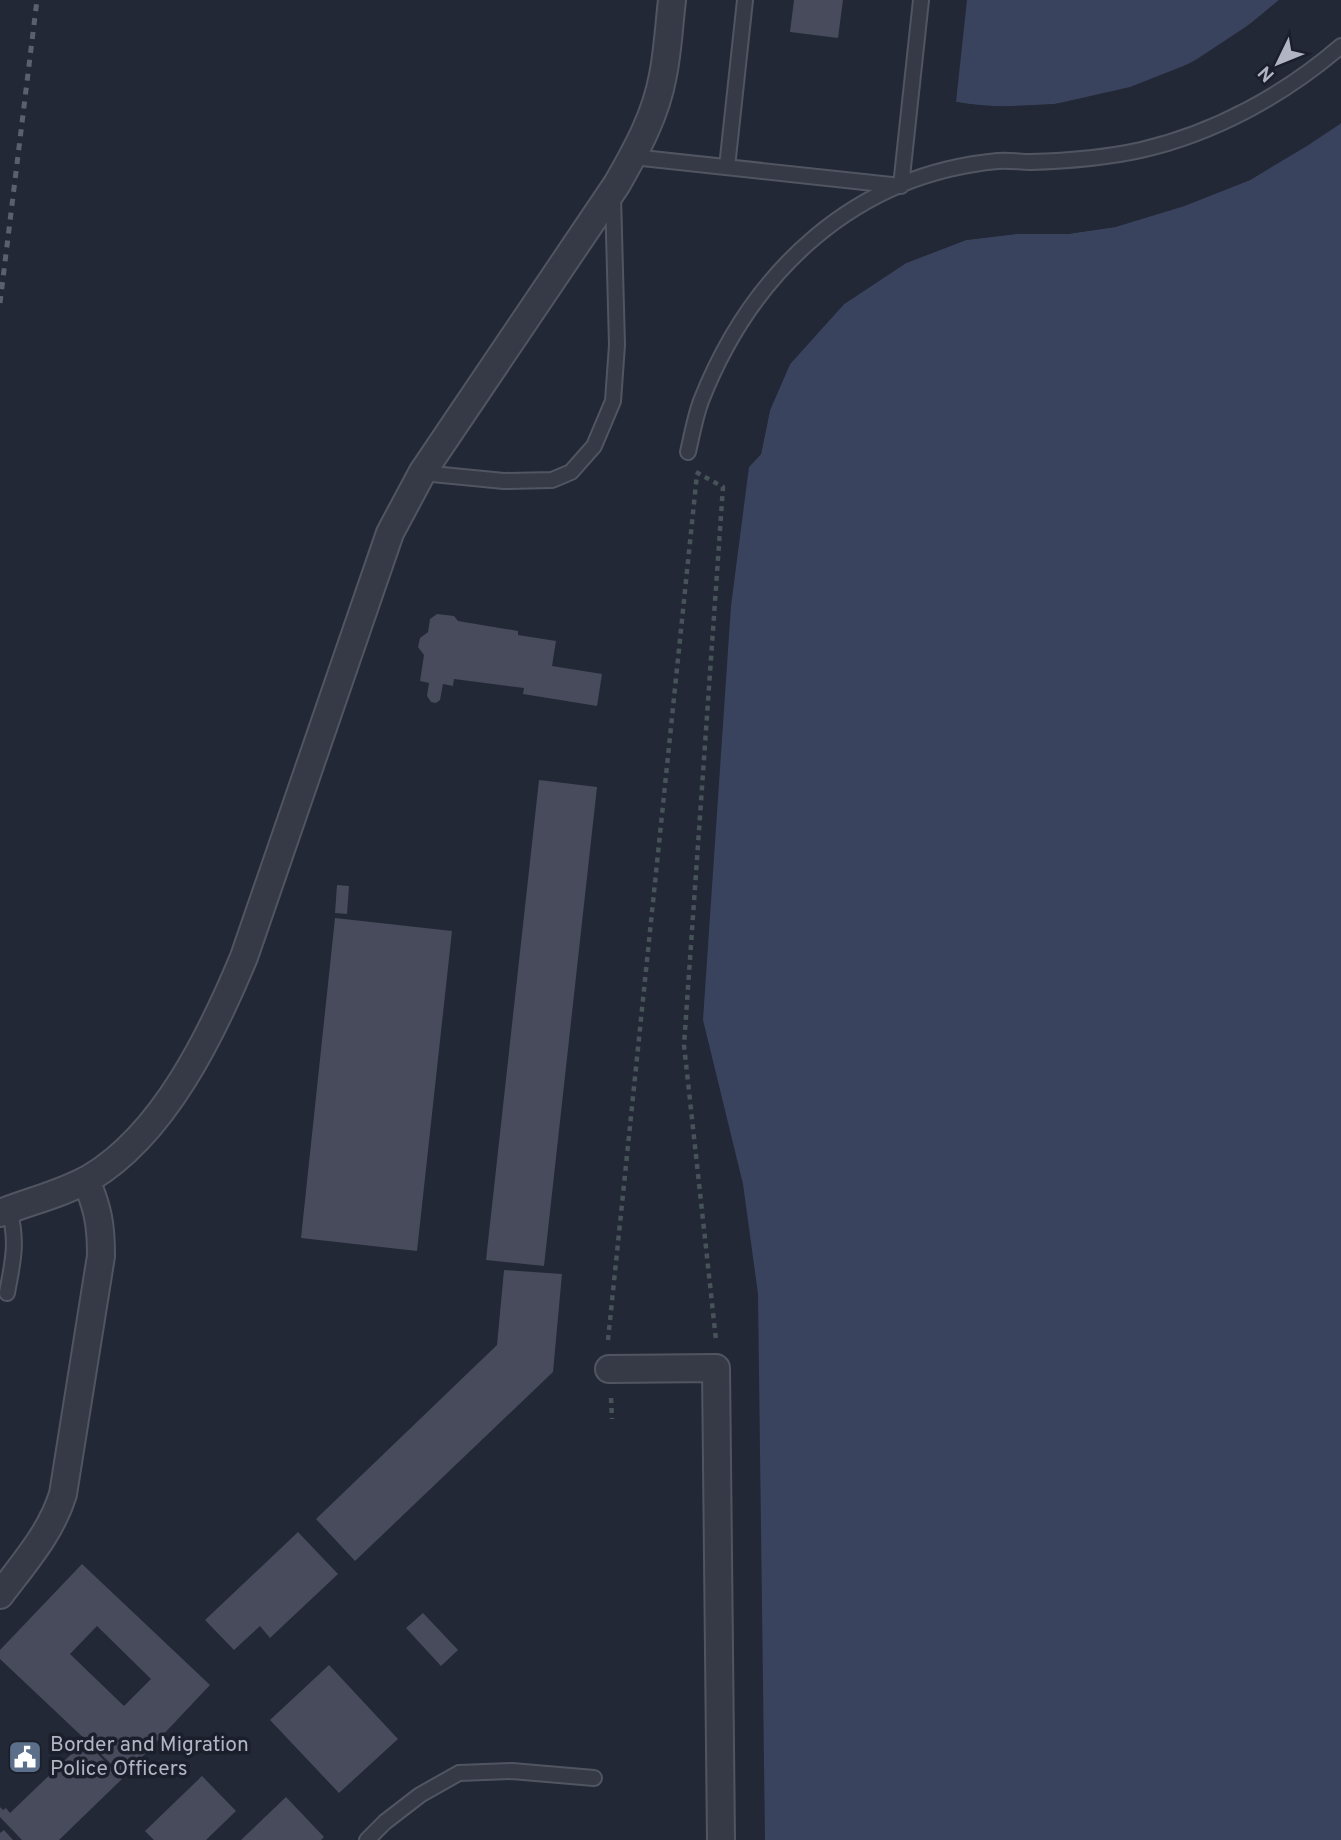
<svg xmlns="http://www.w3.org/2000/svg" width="1341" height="1840" font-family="Overpass,sans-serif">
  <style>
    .water { fill: #3a435d }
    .pier { fill: #232836 }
    .building { fill: #474b5c; fill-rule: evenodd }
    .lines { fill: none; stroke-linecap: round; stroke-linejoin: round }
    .lane-casing { stroke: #515561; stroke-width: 18 }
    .street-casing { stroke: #515561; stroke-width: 30 }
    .path { stroke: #465358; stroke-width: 4.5; stroke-dasharray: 5 5; stroke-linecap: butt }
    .lane { stroke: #363a46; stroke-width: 14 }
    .street { stroke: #363a46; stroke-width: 26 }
    .rail { stroke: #5a606f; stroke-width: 5; stroke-dasharray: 7 7; stroke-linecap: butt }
    .labels { text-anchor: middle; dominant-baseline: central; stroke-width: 7; stroke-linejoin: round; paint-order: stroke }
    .poi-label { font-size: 21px; fill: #b1b5c3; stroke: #1b1f2b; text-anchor: start }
  </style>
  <rect width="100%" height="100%" fill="#232836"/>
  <path class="water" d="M967,0h312c-27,23 -55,46 -87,62 -71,37 -158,53 -236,40z
    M1341,123v1717h-576l-7,-546 -15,-110 -40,-164 28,-414 18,-139 12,-13 9,-44 20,-46 54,-60 62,-41 60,-23 49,-6h52l48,-7 69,-21 66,-26z"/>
  <path class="pier" d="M1279,0h4l-2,4 -59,44 -30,18 -61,24 -76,18 -66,3 -34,-6 1,-3 33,5 66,-3 75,-17 61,-24 59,-39z
    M1341,120l-1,4 -33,22 -57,34 -66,26 -69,21 -48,7h-51l-50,6 -60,23 -62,41 -54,60 -20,46 -9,44 -12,13h-4l13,-14 9,-44 20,-47 55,-60 63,-42 60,-24 51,-6 50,1 48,-8 69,-20 65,-26z"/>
  <path class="building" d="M794,0h49l-5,38 -48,-6z
    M437,614l17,2 4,5 60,10v4l38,6 -4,25 50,8 -5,32 -74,-12 1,-6 -70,-9 -1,7 -10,-2 -3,16 -4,3 -5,-1 -4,-6 2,-13 -9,-2 4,-26 -6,-8 2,-9 8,-6 2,-13z
    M539,780l58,7 -53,479 -58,-6z
    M337,885l12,1 -2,28 -12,-1z
    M335,918l117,13 -35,320 -116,-13z
    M504,1270l58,4 -9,98 -198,189 -39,-42 181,-174z
    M298,1532l40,42 -68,64 -10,-12 -26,24 -29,-30z
    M82,1564l128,121 -86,91 -124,-117v-9zM97,1626l54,53 -27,27 -54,-52z
    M423,1613l35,37 -17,16 -35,-38z
    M329,1665l69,74 -59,54 -69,-73z
    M85,1741l37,38 -63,61h-37l-22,-23v-10l3,3 3,-2 4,5z
    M202,1776l34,35 -30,29h-52l-9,-9z
    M286,1797l38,40 -3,3h-80z
    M4,1830l9,10h-13v-7z"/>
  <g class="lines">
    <g class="lane-casing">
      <path id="lane" d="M633,157l268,29 20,-186
        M727,167l18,-167
        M688,452c4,-17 7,-35 13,-51 51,-130 154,-227 297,-240 11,-1 22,1 32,1 37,-1 75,-4 111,-12 74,-17 143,-55 200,-104
        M422,473l82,8 48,-1 19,-8 23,-26 19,-45 4,-56 -4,-149
        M7,1293c6,-32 11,-51 2,-84
        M367,1840l18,-18 35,-27 39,-22 53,-2 82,7"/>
    </g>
    <g class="street-casing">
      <path id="street" d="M0,1213c30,-12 62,-19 90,-35 74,-44 122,-144 154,-221l146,-424 32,-60 195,-289c20,-35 39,-69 46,-109 5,-25 6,-50 9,-75
        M609,1369l107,-1 5,472
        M0,1595c24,-32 51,-62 63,-101l38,-238c0,-32 -3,-47 -15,-76"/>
    </g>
    <path class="path" d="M696,472l27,15 -39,558 32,295
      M608,1340l89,-866
      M611,1398l1,21"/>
    <use href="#lane" class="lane"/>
    <use href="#street" class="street"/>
    <path class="rail" d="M0,303l37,-303"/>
  </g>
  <defs>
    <g id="civic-square" transform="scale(1.75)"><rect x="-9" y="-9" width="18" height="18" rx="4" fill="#5c6f8a" stroke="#1b1f2b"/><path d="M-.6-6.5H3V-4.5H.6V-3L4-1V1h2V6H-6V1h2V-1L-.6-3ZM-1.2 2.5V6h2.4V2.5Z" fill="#fff"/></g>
  </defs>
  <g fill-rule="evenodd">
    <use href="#civic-square" x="25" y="1757"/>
  </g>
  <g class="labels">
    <g class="poi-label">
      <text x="50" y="1745">Border and Migration<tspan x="50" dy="24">Police Officers</tspan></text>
    </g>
  </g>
  <g transform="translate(1278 63) rotate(227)" stroke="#1b1f2b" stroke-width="5" paint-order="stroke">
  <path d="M0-5L12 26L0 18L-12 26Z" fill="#b1b5c3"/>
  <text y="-10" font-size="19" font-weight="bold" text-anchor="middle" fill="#b1b5c3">N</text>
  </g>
</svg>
